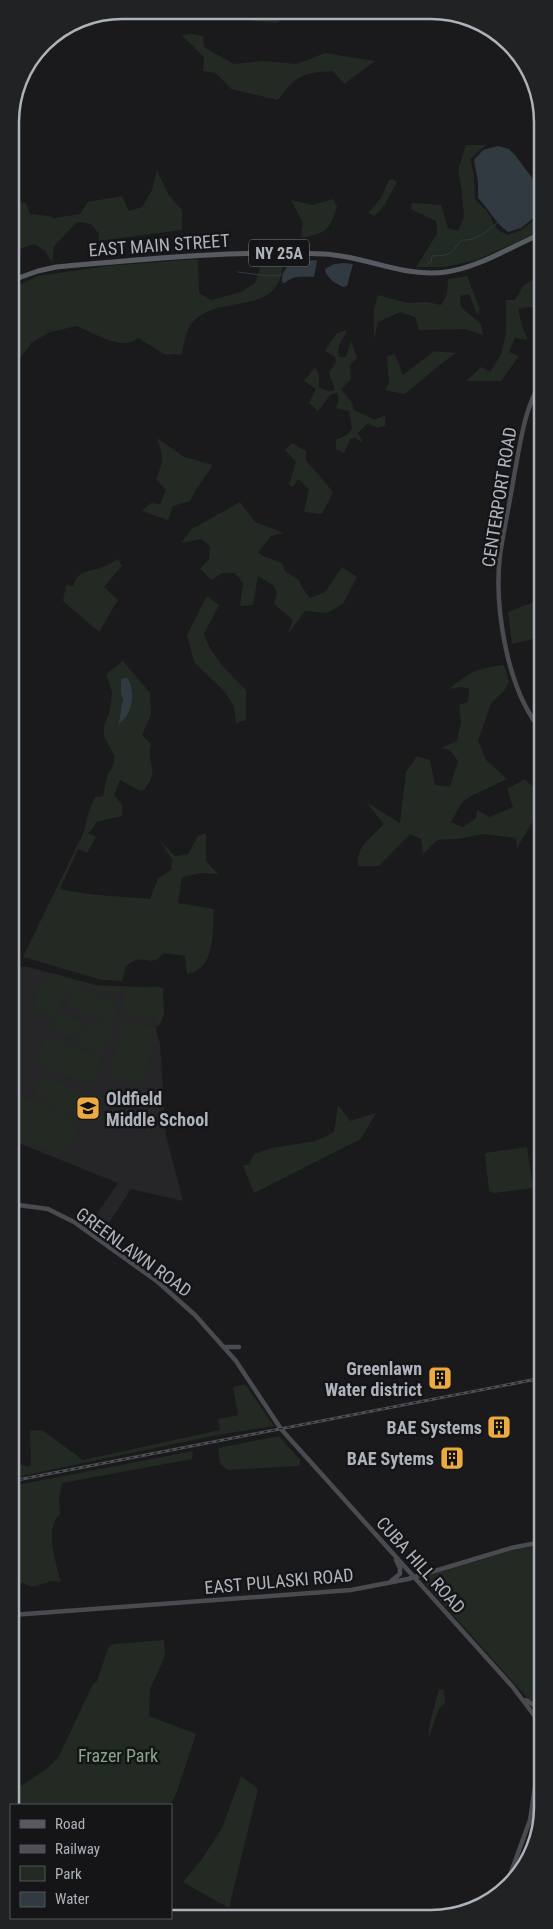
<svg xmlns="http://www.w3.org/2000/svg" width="553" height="1929" font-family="'Roboto Condensed',sans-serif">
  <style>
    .built { fill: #262629 }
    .green { fill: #222a23; fill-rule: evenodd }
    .water { fill: #303a40 }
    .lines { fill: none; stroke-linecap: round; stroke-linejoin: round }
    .stream { stroke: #303a40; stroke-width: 1 }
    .secondary { stroke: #494b51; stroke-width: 4.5 }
    .primary { stroke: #575a60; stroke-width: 5 }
    .rail-casing { stroke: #4e5056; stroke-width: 3 }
    .rail { stroke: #151517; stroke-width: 1; stroke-dasharray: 4; stroke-linecap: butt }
    .labels { text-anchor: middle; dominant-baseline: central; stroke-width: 5; stroke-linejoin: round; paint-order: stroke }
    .shield { fill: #151517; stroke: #7f838a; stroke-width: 1 }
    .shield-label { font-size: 16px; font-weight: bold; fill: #adb2bb }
    .street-label { font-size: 18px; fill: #adb2bb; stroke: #151517 }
    .poi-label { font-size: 18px; font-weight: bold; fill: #adb2bb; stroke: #151517; text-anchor: end }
    .park-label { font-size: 18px; fill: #85a585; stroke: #151517 }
    .rim { fill: none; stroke: #adb2bb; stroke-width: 2.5 }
  </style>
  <rect width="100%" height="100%" fill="#1a1a1c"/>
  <path class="built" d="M11,966l18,1 65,19 34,3 32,-3v26l-4,19 4,12 6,93 17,65 -52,-12 -30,46 -13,-8 30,-44 -107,-43z"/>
  <path class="green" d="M214,11h81l-18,12 -23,-2 -14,-8c-9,3 -19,5 -26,-2z
    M191,34l12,2 1,11 30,17 29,-3 34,3 28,-11 50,8 -31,23 -11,-13c-30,2 -37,4 -55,29l-47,-11 -15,-16 -13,-2 1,-14 -22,-22z
    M466,145h20l-16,14 4,16 1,24c4,5 11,10 14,15 6,12 5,15 19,21l13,-5 20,-15 -1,16 -63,29 -32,7h-29l21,-33 -1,-13 -25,-12 1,-6 29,2 7,23 10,3 6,-14 -2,-25 -4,-22z
    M157,170l11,24 14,16v20l-83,11v-7l-8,-10 -14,-2 -23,24 -2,16 -7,-11 -11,-7 -24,9v-51l16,1 4,11 19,2 6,2 25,-4 8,-12 34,-6 7,15 13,-4 10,-17z
    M393,179l4,3 -13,24 -10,10 -6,-3 13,-15 8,-18z
    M333,199l4,8c-9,26 -10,25 -36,31l2,-15 -12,-23 21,5z
    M198,259l1,34 12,7 30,-8 14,-9 7,-22 21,-2c0,61 -62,32 -91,64 -6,7 -8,23 -11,32l-6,-1 -9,1 -28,-17c-3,2 -8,5 -11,5 -15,1 -37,-11 -50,-17l-27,6 -18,10 -21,29 -1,-52 6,-16 3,-18 19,-9 69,-10z
    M541,274v35l-13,-2 -10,2 4,17 6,14 -13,-2 -6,14 10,4 -18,25h-35l15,-14 9,5 11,-18 5,-20v-34h9l8,-14z
    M467,276l13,34 -3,4 -8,-20 -9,2 1,11 20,17 2,11 -18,-6 -46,1 -4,-13 -15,-5 -22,10 -4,18v-31l4,-14 29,8 20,-1 14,3 6,-11 1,-15z
    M343,331h4c-4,8 -12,16 -7,26h6l5,-16 6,17 -7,7 1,14 -10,10 10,12 3,9 21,10 10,-5v11l-7,2 -10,-5 -10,10 5,10 -8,-5 -5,1 -6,14 -8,-4v-9l11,-5 5,-6 -3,-18 -13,-3 3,-8 -2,-7 -6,1 -13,17 -9,-8 7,-14 -12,-8 11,-14 4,8v12l8,4 8,-1 -6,-17 7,-11 -1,-5 -10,-6 11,-17z
    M434,351l22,2c-18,12 -34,28 -52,41l-19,-4 4,-7 -2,-27 8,-2 8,21z
    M157,438l27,19 29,8 -16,23 -7,13 -17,5 -5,14 -26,-9 9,-8 9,1 6,-14 -10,-11c8,-17 7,-24 1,-41z
    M292,443l14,8v9l27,32 -11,22 -18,-2 5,-23 -11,-10 -5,8 -4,-2 7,-23 -11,-12z
    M240,502l15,20 29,11 -13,3 -13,16 5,4 19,7 3,8 14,9 2,6 9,12 15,-6 17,-25 15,10 -14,27 -16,9 -22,-2 -18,24 6,-15 -19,-16 3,-11 -3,-7 -16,-10 -5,29 -13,1 3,-23 -8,-10h-13l-10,7 -12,-11 9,-10 1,-13 -9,-7 -20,4 11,-14z
    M118,559l4,7 -18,21 14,13 -19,32 -36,-31 3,-16 7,1c6,-17 13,-13 27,-18 6,-2 13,-6 18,-9z
    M207,596l12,9 -15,29c7,22 26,40 42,56v30l-10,3 -2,-17 -10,-15 -30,-29 -7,-27z
    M541,599v38l-29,7 -4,-32z
    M123,661l27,32 1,22 -9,20 9,9c-6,24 12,24 -9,48l-22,-12 -6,15 8,10v11l-26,6 -4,8 -4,3 8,4 -9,16 -9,-4 -18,40c28,7 60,7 90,10l8,-21 13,-8 1,-11 -13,-19 16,16 13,-2 10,-18 8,-3v28l12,13 -17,-1 -19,4 -4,26 36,6c-2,24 2,60 -27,65l-2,-18 -21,-3c-13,14 -13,4 -27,7 -3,0 -8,4 -11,6l-4,15 -20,-1 -79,-23 59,-121c5,-13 6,-26 13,-39l8,-1 5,-23 4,-5 3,-11 -11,-21v-10l6,-16 2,-18 -6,-18zM132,688c0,16 -3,24 -13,35 2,-8 1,-15 4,-23l-2,-6 1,-5z
    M504,665l5,17 -5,9 -13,12 -13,38 8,19 21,19 -36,17 -9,6 -11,20 12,5 13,-9 1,-8 13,7 23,-10 -6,-18 18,-10 17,18v16h-4l-21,35 -1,-10 -32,-4 -27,5 -20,1 -14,14 -2,-15 -11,-5 -31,32h-21c-3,-19 15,-30 26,-42l-18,-22 34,21 6,-51 11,-16 13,4 5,25 15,2 8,-26 -8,-11 -9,-2 16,-7 4,-19 -2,-17 9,-3 1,-13 -8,-2 -12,2c21,-17 28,-21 55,-24z
    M52,973l43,12 68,3 1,27 -5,11 -3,-2 -3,-8h-21l-11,-4 3,-20 -21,-1 -24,-5 -2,1 42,16 -8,21 -44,-17 7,-19 -3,2 -17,24 -1,7 -5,-1 -2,-8 -12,-1 2,-21z
    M59,1013l23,8 -7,18 -23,-8z
    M123,1020l33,8 -13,58 -34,-8z
    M94,1021l13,3 6,8 -10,21 -3,1 -23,-9c0,-13 5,-20 17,-24z
    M45,1036l57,22 -10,28 -57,-23z
    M43,1075l43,19 -8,20 -3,1 -21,-8v-3l-20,-9z
    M11,1092l58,23c13,13 9,30 -8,37l16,7 -1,3 -65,-26z
    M338,1105l12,16 26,-8 -15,26 -107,54 -11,-27 6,-2 5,-10 18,-6 44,-7 18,-9z
    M527,1147l6,41 -39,5 -5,-2 -4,-38z
    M245,1384l29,42 -57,9 -205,43v-17l17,6 2,-2 -1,-34 12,-1 41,30 137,-30 -2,-11 20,-4 -5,-28z
    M279,1436l21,24v6l-72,4 -8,-6 -2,-16z
    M193,1451l-1,8 -130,24 -3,16 1,15c-16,14 -4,50 1,68l-9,-1 -21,6 -8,-4 -7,2 -4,4v-103z
    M542,1545l1,158 -4,2 -7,-2 -112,-125 90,-27z
    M164,1640l1,16 -15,33 -1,27 47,18 -20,60 -6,11h-158v-13l34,-23 12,-11 35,-74 4,-3 12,-35 6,-2z
    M439,1689l5,1 1,13 -6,6 -11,30 2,-17z
    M241,1776l17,13 -29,119 -46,-26 19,-23 20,-31z"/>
  <path class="water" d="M498,146l11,3 6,6 26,35v22l-20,16 -13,4c-14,-10 -18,-22 -30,-34v-16l-4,-22 9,-10z
    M316,260l1,1 -3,16c-11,0 -21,-2 -29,6l-3,-1c0,-21 17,-20 34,-22z
    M345,263l8,1 -6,22 -4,1c-8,-4 -17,-9 -18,-18l9,-5z
    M124,678h3c8,10 6,27 0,37 -3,4 -6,7 -9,10 3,-9 2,-17 5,-25l-2,-6v-14z"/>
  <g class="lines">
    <path class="stream" d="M426,265l5,-3 1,-6c22,-1 16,-1 30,-16 15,1 24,-8 35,-17
      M238,272l31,4 13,-1"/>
    <path class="secondary" d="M541,382c-17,27 -21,63 -27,94 -4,26 -10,52 -14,79 -6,52 7,136 42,176
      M11,1204l37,5 26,13 84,60 37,33 41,46 45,68 231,257 31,41
      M225,1347h14
      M391,1581l9,-7v-6l-4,-8
      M12,1615l339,-25 57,-11 103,-31 31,-6
      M526,1700l9,6 8,-2
      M506,1886l24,-66 13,-85"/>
    <path class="primary" d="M10,281l28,-10 18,-4c89,-8 178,-17 268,-13 42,2 80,24 122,18 34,-5 64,-25 95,-38"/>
    <g class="rail-casing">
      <path id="rail" d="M12,1481l530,-103"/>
    </g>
    <use href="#rail" class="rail"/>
  </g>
  <defs>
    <g id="school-square" transform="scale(1.25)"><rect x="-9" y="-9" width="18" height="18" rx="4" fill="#edaa41" stroke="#151517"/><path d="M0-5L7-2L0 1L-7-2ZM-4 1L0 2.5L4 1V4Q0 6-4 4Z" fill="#111"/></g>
    <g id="building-square" transform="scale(1.25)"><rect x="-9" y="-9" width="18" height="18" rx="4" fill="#edaa41" stroke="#151517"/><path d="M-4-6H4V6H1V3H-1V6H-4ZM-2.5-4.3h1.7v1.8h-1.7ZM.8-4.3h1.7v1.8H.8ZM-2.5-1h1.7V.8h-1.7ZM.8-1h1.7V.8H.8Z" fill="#111"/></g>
  </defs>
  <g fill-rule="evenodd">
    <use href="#school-square" x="88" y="1108"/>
    <use href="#building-square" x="440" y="1378"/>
    <use href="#building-square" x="499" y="1427"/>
    <use href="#building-square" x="452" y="1458"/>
  </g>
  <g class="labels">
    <rect class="shield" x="249" y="239.5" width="60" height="27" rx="4"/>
    <g class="shield-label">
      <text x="279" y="253">NY 25A</text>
    </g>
    <g class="street-label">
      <text transform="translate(159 245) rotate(-4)">EAST MAIN STREET</text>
      <text transform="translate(499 497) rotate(-81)">CENTERPORT ROAD</text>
      <text transform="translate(134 1252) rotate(36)">GREENLAWN ROAD</text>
      <text transform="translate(421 1565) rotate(48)">CUBA HILL ROAD</text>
      <text transform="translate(279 1581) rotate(-5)">EAST PULASKI ROAD</text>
    </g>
    <g class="poi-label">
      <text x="106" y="1098" text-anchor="start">Oldfield<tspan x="106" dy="21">Middle School</tspan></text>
      <text x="422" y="1368">Greenlawn<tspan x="422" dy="21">Water district</tspan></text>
      <text x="482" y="1427">BAE Systems</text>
      <text x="434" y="1458">BAE Sytems</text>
    </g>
    <g class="park-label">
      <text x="118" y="1755">Frazer Park</text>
    </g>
  </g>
  <path d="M0 0H553V1929H0ZM122 19H431A103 103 0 0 1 534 122V1807A103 103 0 0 1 431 1910H122A103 103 0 0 1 19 1807V122A103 103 0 0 1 122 19Z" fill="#212224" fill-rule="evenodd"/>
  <path class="rim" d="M122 19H431A103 103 0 0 1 534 122V1807A103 103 0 0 1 431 1910H122A103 103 0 0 1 19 1807V122A103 103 0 0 1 122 19Z"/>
  <rect x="10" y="1804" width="162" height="115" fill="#151517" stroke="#525459"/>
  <rect x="20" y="1820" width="25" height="8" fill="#575a60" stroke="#525459"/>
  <text x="55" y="1829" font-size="15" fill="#adb2bb">Road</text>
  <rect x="20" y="1845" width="25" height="8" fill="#4e5056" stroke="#525459"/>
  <text x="55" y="1854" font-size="15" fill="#adb2bb">Railway</text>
  <rect x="20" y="1866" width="25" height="15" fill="#222a23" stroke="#525459"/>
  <text x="55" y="1879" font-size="15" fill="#adb2bb">Park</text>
  <rect x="20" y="1892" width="25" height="15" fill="#303a40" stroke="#525459"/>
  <text x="55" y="1904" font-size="15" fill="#adb2bb">Water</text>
</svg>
